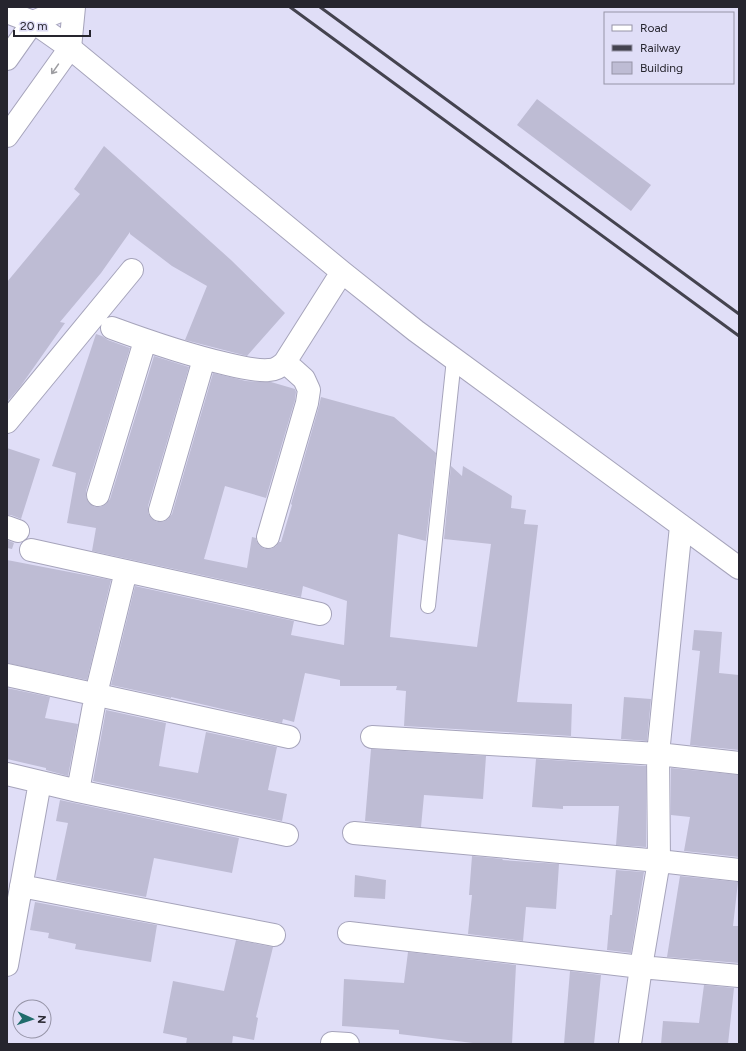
<svg xmlns="http://www.w3.org/2000/svg" width="746" height="1051" font-family="Figtree,sans-serif">
  <style>
    .building { fill: #bebcd4 }
    .lines { fill: none; stroke-linecap: round; stroke-linejoin: round }
    .lane-casing { stroke: #a6a4bb; stroke-width: 16 }
    .street-casing { stroke: #a6a4bb; stroke-width: 24 }
    .secondary-casing { stroke: #a6a4bb; stroke-width: 24 }
    .lane { stroke: #fff; stroke-width: 14 }
    .street { stroke: #fff; stroke-width: 22 }
    .secondary { stroke: #fff; stroke-width: 22 }
    .rail { stroke: #44434f; stroke-width: 3 }
    .oneway { stroke: #9d9da1 }
  </style>
  <rect width="100%" height="100%" fill="#e0def7"/>
  <path class="building" d="M537,99l114,86 -20,26 -114,-86z
    M104,146l127,114 54,53 -38,43 -62,-16 22,-54 -35,-20 -42,-32v-2l-29,41 -41,49 5,1 -45,64 -13,15v-120l73,-88 -6,-5z
    M96,334l6,2 6,4 22,8 -44,143v6l3,6 6,4h5l6,-3 4,-5 44,-143 35,11 -41,139v7l3,5 6,4h6l5,-3 4,-5 41,-141 33,8 12,1h13l24,7 1,3 -1,8 -29,98 -41,-12 -21,73 43,9 5,-31 4,1v2l3,5 6,4h6l5,-3 3,-4h2l11,-37 -1,-1 28,-98 2,-9 73,20 42,36 -10,88 -28,-7 -8,103 87,10 14,-103 -47,-5 7,-73 11,10 1,-10 49,30 -1,12 15,2 -2,14 14,1 -21,177 55,2 -1,32 -167,-10 2,-35 -10,-1 1,-4h-57v-6l-35,-7 -11,49 -11,-3 -1,4 -111,-26v1l-60,-13 24,-99 159,35 -3,14 53,10 3,-44 -44,-15 -2,11 -209,-46 4,-23 -29,-5 9,-50 -24,-7z
    M7,448l33,11 -19,60 -10,-4h-4z
    M7,540l7,3 -2,6 -5,-1z
    M7,560l104,20 -24,100 -80,-17z
    M694,630l28,2 -3,41 20,2v75l-49,-5 10,-94 -8,-1z
    M7,688l43,9 -5,21 33,6 -10,52 -22,-6v-2l-39,-9z
    M624,697l27,2 -4,42 -26,-2z
    M106,710l60,13 -7,43 39,7 8,-41 71,15 -9,43 19,4 -5,27 -189,-40z
    M371,749l115,7 -3,43 -59,-4 -3,32 -56,-6z
    M536,759l110,7v81l-30,-2 3,-39h-56v3l-31,-2z
    M671,768l68,7v82l-55,-6 6,-34 -19,-2z
    M60,800l179,38 -7,35 -78,-15 -8,39 -90,-17 12,-57 -12,-2z
    M472,856l31,3 -1,1 57,4 -3,45 -30,-2 -3,34 -55,-7 4,-39h-3z
    M616,870l28,2 -13,81 -24,-3 3,-35h2z
    M355,875l31,5 -1,19 -31,-2z
    M680,876l58,6 -5,44h6v37l-72,-6z
    M35,902l122,23 -6,37 -76,-13 1,-5 -28,-6 1,-5 -19,-3z
    M236,940l37,7 -17,70 2,1 -4,22 -21,-4 -1,8h-46l1,-6 -24,-5 10,-52 51,10z
    M408,952l108,13 -4,79 -39,-1 -74,-9v-4l-57,-4 2,-47 60,4z
    M570,971l31,4 -7,69h-30z
    M704,985l30,3 -6,56h-67l2,-23 36,2z"/>
  <g class="lines">
    <g class="lane-casing">
      <path id="lane" d="M428,606l26,-247"/>
    </g>
    <g class="street-casing">
      <path id="street" d="M7,12l26,10 37,26 272,224 74,59 323,237
        M112,328c38,14 76,27 115,36 12,3 30,7 42,6 7,0 12,-4 16,-8l57,-90
        M7,422l125,-152
        M98,495l47,-154
        M160,510l44,-151
        M7,527l11,4
        M268,537l39,-134 2,-13 -5,-11 -19,-17
        M31,550l289,64
        M7,675l282,62
        M372,737l286,17 81,9
        M7,774l71,17 209,44
        M78,791l18,-97 30,-123
        M354,833l305,28 80,9
        M21,886l253,49
        M349,933l292,34 98,9
        M7,965l33,-183
        M332,1043l16,1
        M630,1044l11,-77 18,-106 -1,-107 23,-228"/>
    </g>
    <g class="secondary-casing">
      <path id="secondary" d="M7,59l26,-37 36,-15
        M7,136l63,-88 4,-41"/>
    </g>
    <use href="#lane" class="lane"/>
    <use href="#street" class="street"/>
    <use href="#secondary" class="secondary"/>
    <path class="rail" d="M290,7l449,329
      M320,7l419,307"/>
  </g>
  <defs><path id="oneway-shaft" d="M-6 0H5M1.5-3L5.5 0L1.5 3" fill="none" stroke-width="1.6" stroke-linecap="round" stroke-linejoin="round"/></defs>
  <use class="oneway" href="#oneway-shaft" transform="translate(55 69) rotate(125)"/>
  <rect width="746" height="1051" fill="none" stroke="#26252e" stroke-width="16"/>
  <rect x="604" y="12" width="130" height="72" fill="#e0def7" stroke="#9694a7"/>
  <rect x="612" y="25" width="20" height="6" fill="#ffffff" stroke="#9694a7"/>
  <text x="640" y="32" font-size="12" fill="#26252e">Road</text>
  <rect x="612" y="45" width="20" height="6" fill="#44434f" stroke="#9694a7"/>
  <text x="640" y="52" font-size="12" fill="#26252e">Railway</text>
  <rect x="612" y="62" width="20" height="12" fill="#bebcd4" stroke="#9694a7"/>
  <text x="640" y="72" font-size="12" fill="#26252e">Building</text>
  <g transform="translate(32 1019) rotate(93)"><circle r="19" fill="#e0def7" stroke="#9694a7"/>
  <path d="M0-3L7 15L0 10L-7 15Z" fill="#206c6c"/>
  <text y="-6" font-size="11" font-weight="bold" text-anchor="middle" fill="#26252e">N</text>
  </g>
  <path d="M14 30v6h76v-6" fill="none" stroke="#26252e" stroke-width="2"/>
  <text x="20" y="30" font-size="12" fill="#26252e" stroke="#e0def7" stroke-width="3" paint-order="stroke">20 m</text>
</svg>
